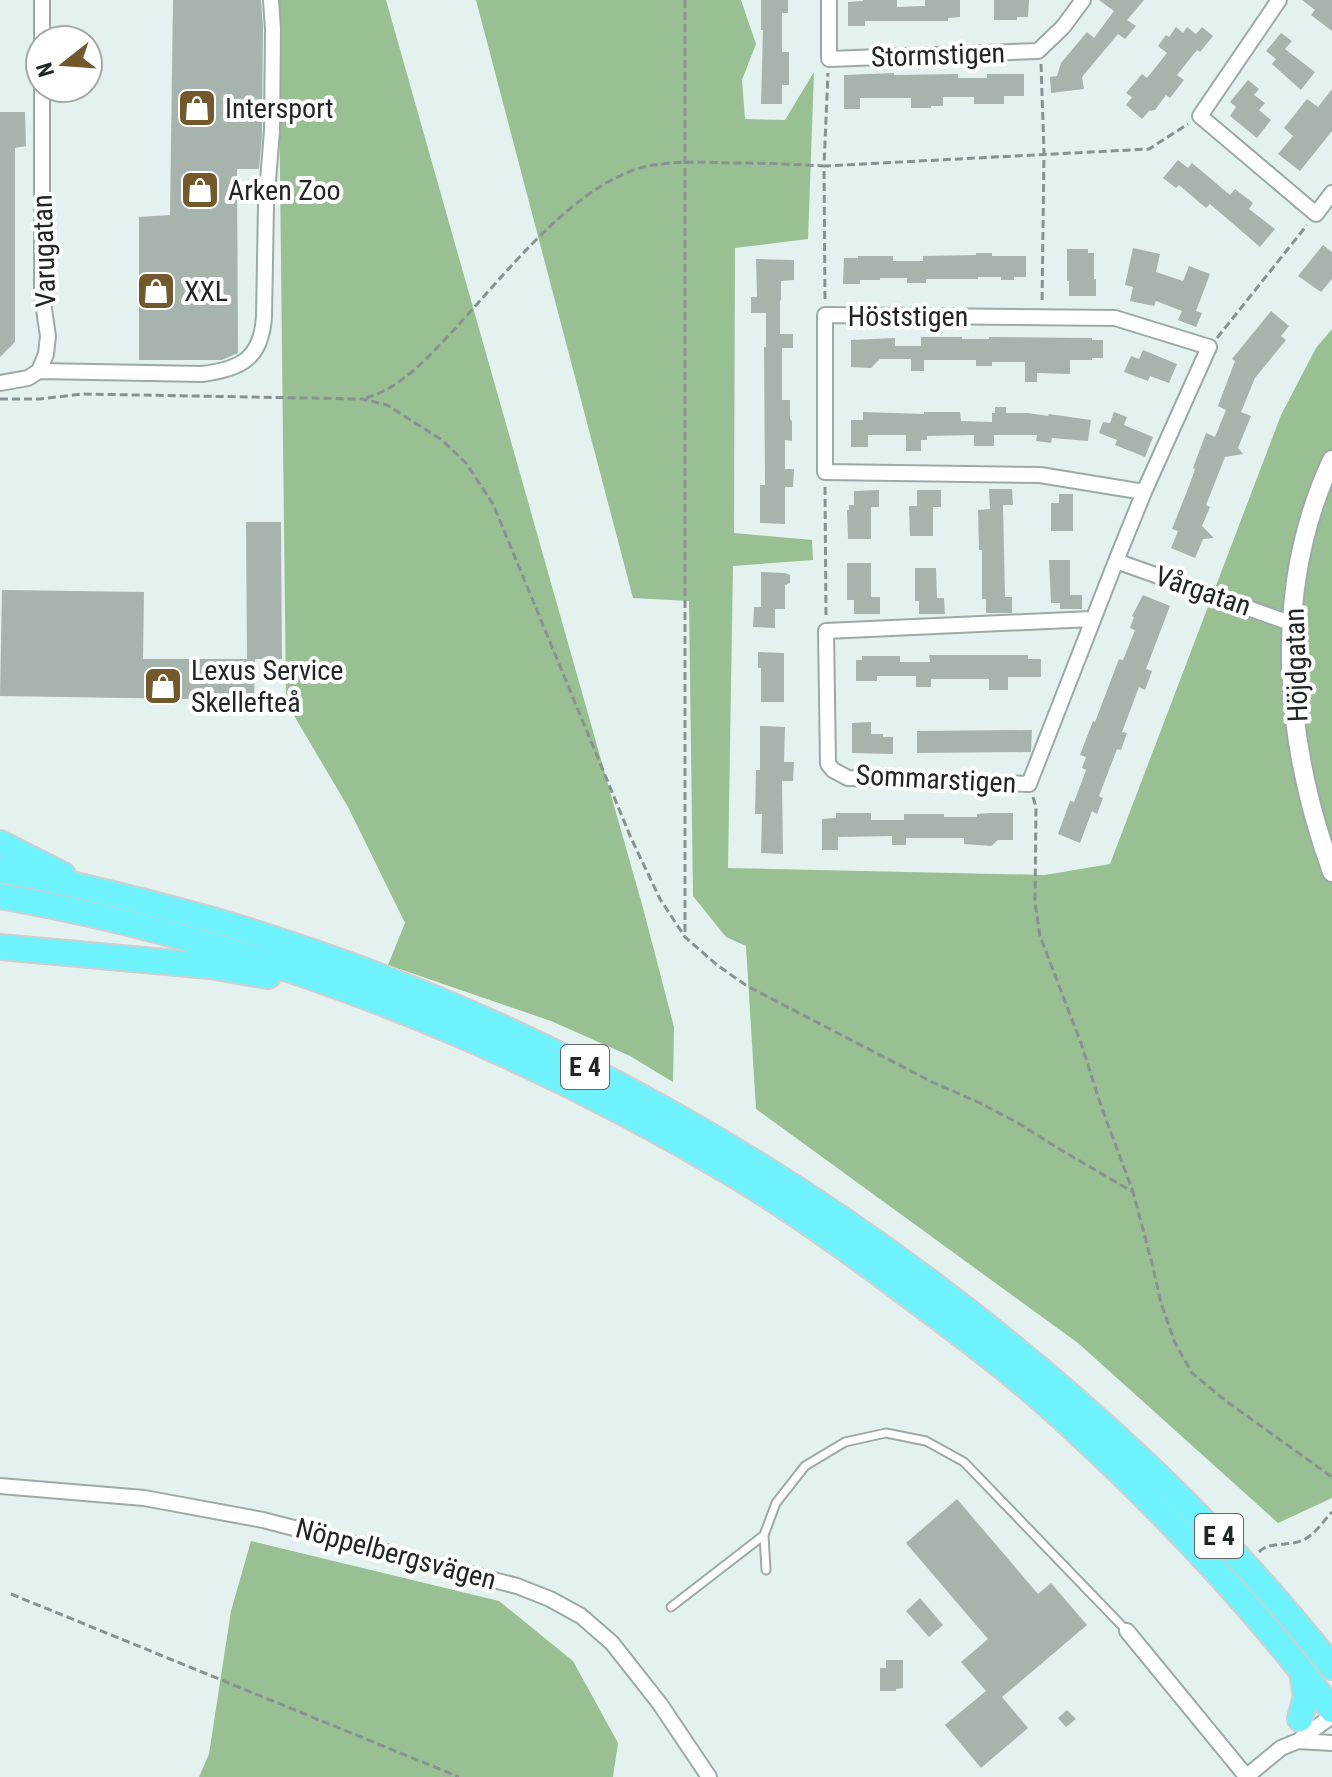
<svg xmlns="http://www.w3.org/2000/svg" width="1332" height="1777" font-family="'Roboto Condensed',sans-serif">
  <style>
    .forest { fill: #98c092 }
    .building { fill: #a7b3ad }
    .lines { fill: none; stroke-linecap: round; stroke-linejoin: round }
    .service-casing { stroke: #9caaa7; stroke-width: 11 }
    .minor-casing { stroke: #9caaa7; stroke-width: 18 }
    .tertiary-casing { stroke: #9caaa7; stroke-width: 22 }
    .trunk-casing { stroke: #cecfcf; stroke-width: 28 }
    .path { stroke: #889391; stroke-width: 3; stroke-dasharray: 8 4; stroke-linecap: butt }
    .service { stroke: #fff; stroke-width: 7 }
    .minor { stroke: #fff; stroke-width: 14 }
    .tertiary { stroke: #fff; stroke-width: 18 }
    .trunk { stroke: #6ef2fc; stroke-width: 24 }
    .labels { text-anchor: middle; dominant-baseline: central; stroke-width: 8; stroke-linejoin: round; paint-order: stroke }
    .shield { fill: #fff; stroke: #646766; stroke-width: 2 }
    .shield-label { font-size: 26px; font-weight: bold; fill: #212625 }
    .street-label { font-size: 28px; fill: #212625; stroke: #fff }
    .poi-label { font-size: 28px; fill: #212625; stroke: #fff; text-anchor: start }
  </style>
  <rect width="100%" height="100%" fill="#e3f2ef"/>
  <path class="forest" d="M278,0h108l257,908 31,119 -1,55 -43,-26 -79,-35 -163,-56 17,-42 -57,-116 -62,-105z
    M476,0h265l15,44 -14,36 3,39 40,1 29,-48 -6,167 -73,9 -1,285 78,7 1,20 -80,6 -5,302 317,7 65,-11 171,-449 35,-67 16,-19v1169l-54,25 -200,-180 -322,-234 -10,-163 -20,-9 -33,-41 -4,-295 -56,-3z
    M251,1541l248,60 74,60 45,82 -5,34h-414l10,-23 22,-143z"/>
  <path class="building" d="M173,0h88l2,26 -1,110 -3,33h-22l1,184 -16,7h-83v-143l31,-2z
    M761,0h27v13h-6v39h7v33h-7v19h-21l2,-74h-2z
    M863,0h34v7l28,-1v-6h35v17l-12,1v3h-83v5h-17v-24l15,-1z
    M994,0h35l-1,17h-11v3h-23z
    M1099,0h45l-17,20 9,6 -11,13 -7,-5 -36,43 2,12 -33,4 -1,-16 7,-1 4,-13 26,-31 7,6 20,-27z
    M1302,0h30v31l-21,-16 4,-5z
    M1176,27l7,6 4,-6 9,7 6,-7 11,9 -13,16 -3,-2 -20,25 7,5 -14,18 -4,-3 -11,15 -6,1 -7,8 -16,-14 6,-8 -6,-4 16,-19 5,4 20,-25 -9,-7 8,-11 3,2z
    M1281,33l11,8 -7,8 30,23 -14,18 -29,-26 4,-5 -10,-8z
    M894,73v2l64,-1v4h29v-4h37v22h-20v8h-30v-7h-31v9h-12v2h-20v-10h-51v11h-16v-34z
    M1248,80l11,9 -5,6 11,8 -6,7 12,10 -14,18 -27,-22 6,-9 -6,-5z
    M1332,89v42l-32,40 -22,-17 15,-18 -9,-8 23,-29 11,8z
    M0,112h25l1,34 -11,2v194l-15,15z
    M1178,160l10,8 4,-5 38,32 5,-6 18,14 -4,6 26,20 -15,18 -50,-43 -4,4 -27,-23 -3,3 -13,-10z
    M1323,245l9,7v27l-11,13 -23,-16z
    M1133,248l27,6 -4,18 27,9 6,-15 21,8 -14,37 6,2 -6,14 -18,-7 4,-9 -26,-10 -2,5 -24,-5 3,-14 -8,-2z
    M1067,249h21v4h6v26h2v17h-27v-15h-2z
    M976,253h16v3h34v21h-12v3h-13v-3h-23v2h-52v4h-19v-5h-27v2h-20v4h-17l1,-26h14v-2h35v5h30v-5l53,-1z
    M756,259l38,1v20l-13,1v20l-1,-1v34h13v14h-11v52h8v19l2,2v20l-7,-1v29h9l-1,18h-8v37l-25,-1v-38h5l-1,-138h2v-34h-15v-16h6z
    M1271,311l18,15 -8,10 5,4 -31,38 -14,34 10,4 -13,32 5,6 -18,3 -19,48 4,2 -8,19 12,12 -11,1 -8,19 -24,-10 7,-17 -6,-2 19,-48 4,-12 -2,-1 13,-35 9,4 11,-27 -8,-4 17,-45 -3,-2z
    M921,337h41v2h27v-2l103,1v2h11v18h-11v2h-22v14l-33,-1v9h-12v-20h-33v4h-16v-6h-52v11h-13v-12h-31l-9,9 -20,-1v-27l44,-2v8h26z
    M1143,350l34,14 -8,19 -19,-7 -2,5 -24,-9 7,-16 8,3z
    M995,407h11v6h22l20,3 1,-2 42,6 -3,21 -36,-3 -1,5 -15,-2 1,-6h-43v11h-20v-11l-47,1v4h-6v11h-15v-16h-38v12h-17v-27h12v-8l61,2v-2h36l1,9 31,1v-9h3z
    M1114,412l13,5 -3,8 29,12 -8,20 -30,-12 2,-5 -18,-7 4,-11 7,1z
    M989,489h23l1,16h-10l2,92h7v16h-26v-14h-4v-49h-3l-1,-40 12,-1z
    M879,490v17h-8v32h-23l-1,-29h2v-5h5v-14z
    M917,490h24v17h-8v29h-23l-1,-30h8z
    M1059,494h14v37h-22v-28h8z
    M246,522h35l1,137h-27l-1,41 -254,-4 2,-106 142,2 -1,67h104z
    M1049,560h21v35h12v14h-22v-6h-9z
    M847,563h24v34h9v17h-26v-14h-7z
    M915,568h21l1,30h7l1,16h-26v-13h-4z
    M761,572l24,1 5,2v8l-5,2v24h-10v19l-22,-1 1,-20h7z
    M1143,595l27,11 -24,63 6,2 -7,19 -6,-3 -17,45 5,1 -6,17 -4,-1 -18,47 4,2 -6,16 -5,-3 -12,32 -22,-9 12,-33 4,1 12,-32 -4,-2 4,-11 -6,-2 13,-34 2,1 24,-63 4,1 12,-30 -5,-2 4,-11 -2,-1z
    M758,652l26,1v49h-23v-34h-3z
    M929,655h99v4h13v18h-33v13h-19v-11h-58v8h-15v-11h-39v5h-21v-21h6v-4h38v6h30z
    M871,722v12h12v3h10v17l-41,-1v-30z
    M760,726l25,1 -1,35h10l-1,19h-11l1,73 -22,-1 1,-39h-7l1,-44h4z
    M1032,730l-1,22 -114,1v-22z
    M836,813h35v7h33v-6h40v3h33v-3l14,-1h22v27h-15l-7,6 -27,-2v-6h-58v7h-14v-9l-54,1v13h-16v-31l14,-1z
    M957,1499l81,95 13,-11 36,42 -85,72 26,31 -47,40 -36,-43 41,-34 -25,-29 27,-23 -82,-96z
    M920,1598l23,27 -14,12 -23,-26z
    M886,1660h17v28l-7,1v2h-16v-23h6z
    M1067,1710l9,9 -10,8 -8,-9z"/>
  <g class="lines">
    <g class="service-casing">
      <path id="service" d="M764,1535l2,35
        M671,1607l93,-72 12,-32 29,-37 40,-24 41,-9 40,8 38,21 163,169"/>
    </g>
    <g class="minor-casing">
      <path id="minor" d="M42,0v40
        M829,0v59l209,-8 25,-24 20,-27
        M1279,0l-79,116 116,98 16,-21
        M39,371l163,3c39,-5 59,-15 62,-57l2,-112 6,-74 1,-102 -2,-29
        M0,383l28,-5 11,-7 7,-17 2,-18 -6,-40v-208
        M1116,561l174,62
        M1091,619l-265,12 2,133 5,6 15,8 181,6 87,-223 28,-69 65,-145 -94,-29 -290,-3v157l215,3 104,17
        M0,1486l144,12 119,22 254,66 33,13 31,17 31,27 48,61 49,73
        M1127,1631l119,145
        M1298,1741l34,2
        M1246,1777l35,-29 17,-7 34,-25"/>
    </g>
    <g class="tertiary-casing">
      <path id="tertiary" d="M1332,460c-61,130 -48,280 0,412"/>
    </g>
    <g class="trunk-casing">
      <path id="trunk" d="M0,843l63,32
        M0,870c71,12 140,30 209,49 321,93 613,260 864,479 94,82 182,171 259,269
        M0,896c261,46 511,145 738,281 57,35 112,74 165,114 54,40 108,80 157,125 99,90 192,188 272,294
        M0,947l210,19 58,10
        M1300,1719l6,-23 -4,-24"/>
    </g>
    <path class="path" d="M685,0v937
      M1041,64l3,89 -2,151
      M825,299l-1,-133 325,-17 39,-25
      M1217,338l90,-113
      M366,398c38,-11 67,-46 94,-75 48,-52 121,-147 194,-158 24,-4 49,-3 73,-2 32,0 65,1 97,3l4,-93
      M0,399h40l42,-5 280,5 25,6 55,35 24,23 27,41 138,334 29,61 25,38 32,28 30,21 185,96 48,21 38,20 43,27 72,42 19,71 9,40 14,40 17,30 34,28 106,76
      M825,487l1,128
      M1033,797l3,10 -1,95 5,34 41,107 19,60 33,89
      M1259,1552c10,-11 30,-5 44,-12 12,-5 20,-19 29,-28
      M11,1594l448,183"/>
    <use href="#service" class="service"/>
    <use href="#minor" class="minor"/>
    <use href="#tertiary" class="tertiary"/>
    <use href="#trunk" class="trunk"/>
  </g>
  <defs>
    <g id="shop-square" transform="scale(2)"><rect x="-9" y="-9" width="18" height="18" rx="4" fill="#72582a" stroke="#fff"/><path d="M-5-2.5h2.3a2.7 3.5 0 0 1 5.4 0H5L5.5 6h-11ZM-1.5-2.5h3a1.5 2.3 0 0 0-3 0Z" fill="#fff"/></g>
  </defs>
  <g fill-rule="evenodd">
    <use href="#shop-square" x="197" y="108"/>
    <use href="#shop-square" x="200" y="190"/>
    <use href="#shop-square" x="156" y="291"/>
    <use href="#shop-square" x="163" y="686"/>
  </g>
  <g class="labels">
    <g class="shield">
      <rect x="561" y="1045" width="48" height="44" rx="6"/>
      <rect x="1195" y="1514" width="48" height="44" rx="6"/>
    </g>
    <g class="shield-label">
      <text x="585" y="1067">E 4</text>
      <text x="1219" y="1536">E 4</text>
    </g>
    <g class="street-label">
      <text transform="translate(938 55) rotate(-2)">Stormstigen</text>
      <text transform="translate(44 251) rotate(-92)">Varugatan</text>
      <text x="908" y="316">Höststigen</text>
      <text transform="translate(1203 591) rotate(19)">Vårgatan</text>
      <text transform="translate(1296 665) rotate(-92)">Höjdgatan</text>
      <text transform="translate(936 779) rotate(3)">Sommarstigen</text>
      <text transform="translate(396 1554) rotate(15)">Nöppelbergsvägen</text>
    </g>
    <g class="poi-label">
      <text x="225" y="108">Intersport</text>
      <text x="228" y="190">Arken Zoo</text>
      <text x="184" y="291">XXL</text>
      <text x="191" y="670">Lexus Service<tspan x="191" dy="32">Skellefteå</tspan></text>
    </g>
  </g>
  <g transform="translate(64 64) rotate(253)"><circle r="38" fill="#ffffff" stroke="#a6a8a8" stroke-width="2"/>
  <path d="M0-6L14 30L0 20L-14 30Z" fill="#72582a"/>
  <text y="-12" font-size="22" font-weight="bold" text-anchor="middle" fill="#212625">N</text>
  </g>
</svg>
